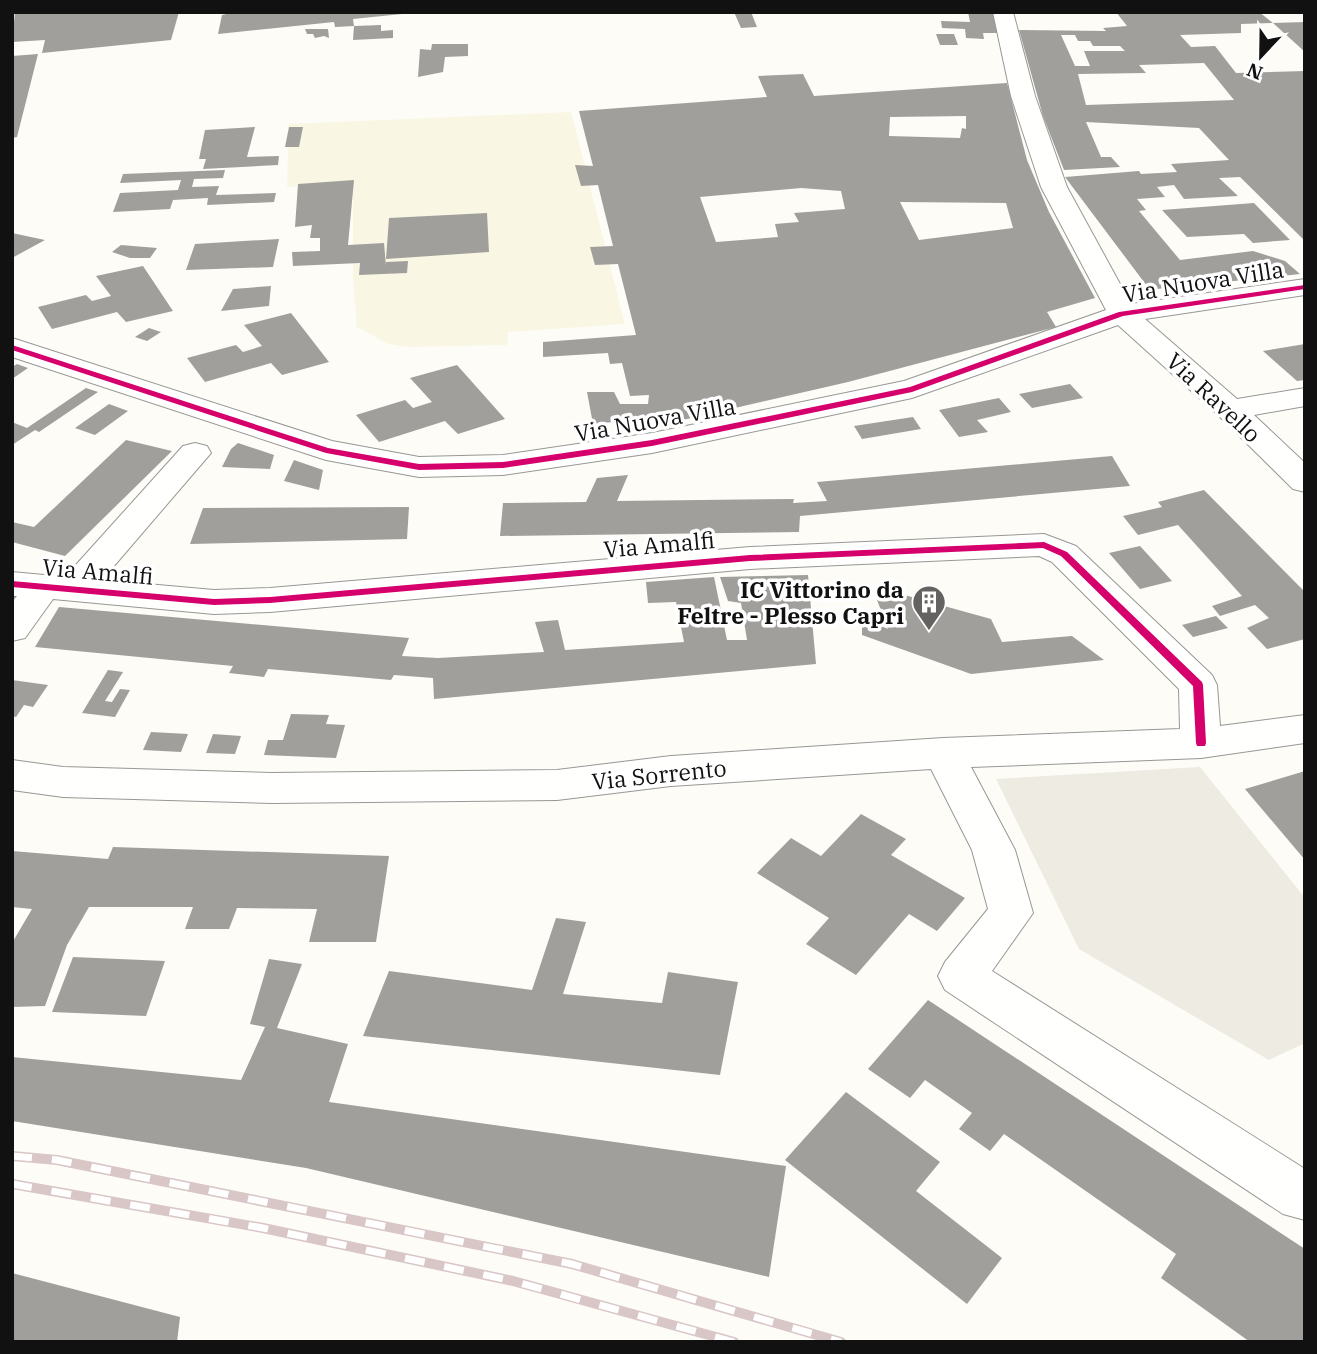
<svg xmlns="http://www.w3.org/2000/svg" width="1317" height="1354" font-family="'IBM Plex Serif',serif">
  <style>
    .farmland { fill: #f9f7e4 }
    .plaza { fill: #edebe2 }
    .building { fill: #a19f9c; fill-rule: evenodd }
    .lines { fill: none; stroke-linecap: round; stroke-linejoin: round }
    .minor-casing { stroke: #979795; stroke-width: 2 }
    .minor { fill: #fffffe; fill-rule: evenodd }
    .rail-casing { stroke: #d9c6c7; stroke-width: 10 }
    .rail { stroke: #fff; stroke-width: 7; stroke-dasharray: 20; stroke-linecap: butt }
    .cycleway-casing { stroke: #fff; stroke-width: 5 }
    .cycleway { fill: #d6006c; fill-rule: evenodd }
    .labels { text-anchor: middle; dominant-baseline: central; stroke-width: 7; stroke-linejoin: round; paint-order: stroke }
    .street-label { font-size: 23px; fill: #111; stroke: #fff }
    .poi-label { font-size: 23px; font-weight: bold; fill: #111; stroke: #fff; text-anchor: end }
  </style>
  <rect width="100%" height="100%" fill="#fdfcf7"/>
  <path class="farmland" d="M571,112l54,212 -117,8 -1,13 -99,2 -20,-3 -31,-17 -4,-49v-95l-66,4 2,-63z"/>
  <path class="plaza" d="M1200,767l105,131v145l-36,17 -190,-111 -83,-170z"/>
  <path class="building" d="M15,12h164l-8,28 -129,13 3,-13 -33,2z
    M235,12h167v2l-49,5 1,7 -19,1 -1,-5 -116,12 4,-19z
    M734,12h17l6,15 -16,1z
    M968,12h26l5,21h-16l1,6 -18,-1 -1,-9 -23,-1 -1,-7 29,1z
    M1116,12h143l14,11 -32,1v9l-61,2 11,12 24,-1 21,27 69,-2v170l-65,-64 -21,1 19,18 -54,3 -10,-14 -17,2 8,10 -28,2 9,11 -7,1 41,49 73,-9 32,10 15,13 -143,15 -10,-3 -82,-109 74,-6 2,3 36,-2 -6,-8 58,-4 -30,-32 -113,-6 15,35h10l9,10 -56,3 -21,-54 -24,-86 87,1 -3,-3 24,-2zM1061,35h14l3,6h12l3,5h27l5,5h-41l6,15h-15zM1204,63l30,37 -148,5 -8,-31 68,-1 -7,-8z
    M1305,22v30l-32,-29z
    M381,25v6l12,-1v8l-40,2 1,-14z
    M305,29h23l1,9 -5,-2 -9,2 -2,-4h-6z
    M936,34h18l4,11h-18z
    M432,44h36v12l-23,1 -2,15 -25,5 2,-28 11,1z
    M38,54l-21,83 -5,1v-82z
    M803,74l11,22 193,-13 20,77 22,52 46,86 -48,14 9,15 -208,55 -191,44 -3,-8 -61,6 -6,-32h27l6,12h28l1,-9 -19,1 -8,-33 -12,1 -2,-11 -65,4v-15l93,-7 -18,-71 -23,1 -5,-18 23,-1 -15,-61 -17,1 -6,-21 18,1 -14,-55 188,-14 -9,-21zM966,116v13l-4,-1 -2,10 -71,-2 1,-19zM801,188l40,3 4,18 -51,4 5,9 -24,2 3,13 -62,5 -16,-45zM900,202l106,1 7,25 -94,12z
    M255,127l-8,30 32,-1 -1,9 -75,4 3,-10h-7l6,-29z
    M289,127h14l-4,20h-14z
    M225,170l-2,8 -29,1 -2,8 27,-1 -3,9 60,-2 -2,9 -67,3 1,-7 -35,2 -3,9 -57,3 7,-19 58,-3 3,-10 -61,3 3,-9z
    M354,180l-6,65 36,-2 2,23v-4l22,-1 -1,12 -48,2 1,-12 -67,3 -1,-14 28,-1v-13h-10l2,-13 -17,2 3,-43z
    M1254,203l36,37 -37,3 -9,-9 -57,3 -25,-27z
    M487,213l2,39 -103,7 3,-41z
    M12,233l33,7 -33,18z
    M279,239l-6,28 -87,3 9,-26z
    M121,245l36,3 -7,10h-20l-18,-6z
    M143,266l30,45 -47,11 -9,-10 -65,17 -14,-22 48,-12 6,6 19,-5 -15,-20z
    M271,286l-2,20 -48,5 12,-22z
    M291,313l38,49 -47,13 -11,-12 -66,19 -18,-24 49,-13 7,7 19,-6 -18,-21z
    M149,328l12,4 -14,9 -12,-4z
    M1305,344v36l-8,1 -34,-30z
    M17,364l11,4 -16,11v-12z
    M457,365l48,54 -47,15 -13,-13 -66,21 -23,-27 49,-15 8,8 19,-6 -22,-24z
    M1070,384l13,14 -51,10 -13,-14z
    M86,388l12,4 -59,40 -4,-2 -23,15v-23l15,6z
    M999,398l12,14 -34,8 11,12 -29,5 -20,-27z
    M109,404l19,7 -33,24 -20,-7z
    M913,417l8,12 -59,10 -8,-13z
    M126,440l46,11 -107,105 -53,-14v-20l22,5z
    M238,443l36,12 -4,14 -48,-2 9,-18z
    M1112,456l18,30 -330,30 -1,16 -299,4 3,-33 83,-1 11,-24 31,-3 -11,26 177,-2 -1,4 34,-2 -10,-19z
    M294,460l29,10 -4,20 -35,-9z
    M1204,490l101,102v47l-38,10 -20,-21 22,-10 -14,-13 -35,11 -8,-10 30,-10 -64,-71 -40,10 -15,-19 39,-9 -4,-5z
    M409,507l-2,32 -217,5 13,-36z
    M1140,546l32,35 -32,8 -31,-36z
    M808,575l8,89 -382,35 -1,-21 -39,-3 -3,5 -123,-11 -4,8 -35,-4 4,-7 -198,-19 24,-40 350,31 -7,18 36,2 106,-6 -9,-30 23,-2 7,30 119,-8 -8,-40 -28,1 -2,-21 68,-5 13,63h20l-6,-37 -13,-2 -8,-24z
    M890,591l101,28 11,23 70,-6 32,24 -133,14 -109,-39v-19l26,13 -14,-37z
    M1216,616l12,12 -35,9 -11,-12z
    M108,670l15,2 -18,29 7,1 8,-13 10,1 -15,27 -33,-4z
    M12,680l36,5 -15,22 -9,-2 -8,12 -4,-1z
    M291,714l38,1 -3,9 19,1 -9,33 -72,-3 4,-15h15z
    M151,732l37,2 -7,18 -38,-2z
    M213,734l28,2 -6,18 -29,-1z
    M1305,771v89l-60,-71z
    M861,814l45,25 -15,16 74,43 -28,33 -28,-17 -53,61 -50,-31 23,-26 -72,-45 34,-35 30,18z
    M113,847l276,9 -13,86h-67l8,-33 -80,-1 -8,21h-44l8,-22h-104l-22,38 -22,61 -33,1v-64l20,-34 -20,-2v-56l96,8z
    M556,918l30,4 -23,72 99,9 6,-31 70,10 -18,93 -357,-39 26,-65 143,19z
    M73,957l92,4 -19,55 -94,-4z
    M269,959l33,5 -25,64 71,16 -19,58 457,64 -17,111 -463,-109 -294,-47v-64l229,23 24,-53 -15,-3z
    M928,1000l377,249v93h-55l-89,-64 15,-24 -172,-120 -14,17 -31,-22 13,-16 -47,-33 -15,18 -42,-29z
    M846,1092l94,70 -24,29 86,67 -35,46 -182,-144z
    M12,1273l168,44 -3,25h-165z"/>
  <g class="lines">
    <g class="minor-casing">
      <path id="minor" d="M993,12h20l22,84 32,91 64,117 174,-25v16l-160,24 92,80 68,-11v18l-51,9 51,48v29l-12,-3 -74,-73 -101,-91 -206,73 -260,55 -149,22 -84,2 -93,-17 -314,-103v-19l320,103 87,16 84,-2 149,-22 252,-52 202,-71 -65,-123 -30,-91z
        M195,443l12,3 4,7 -109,127 112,10 56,-2 480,-41 294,-13 32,12 136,129 5,10 3,41 85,-11v28l-104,15 -230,9 44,83 18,63 -41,58 313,198v51l-22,-6 -338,-224 -7,-14 7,-14 43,-53 -16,-59 -41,-81 -260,17 -114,14 -285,3 -209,-6 -51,-7v-30l51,7 209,6 285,-3 114,-14 272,-18 237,-9 -1,-40 -127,-127 -13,-6 -289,13 -480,43 -56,2 -161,-15 -28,39 -13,3v-39l5,-6h-5v-24l53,5 118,-131z"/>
    </g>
    <use href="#minor" class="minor"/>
    <g class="rail-casing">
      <path id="rail" d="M12,1156l45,4 515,104 269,78
        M12,1184l251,44 250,53 221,61"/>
    </g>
    <use href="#rail" class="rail"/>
    <g class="cycleway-casing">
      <path id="cycleway" d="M1305,285v4l-182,27 -211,76 -260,54 -149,22 -84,2 -93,-17 -314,-103v-5l316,103 91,16 84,-2 149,-22 258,-53 209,-75z
        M1044,542l23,10 135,130 1,3 3,58 -1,3h-8l-1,-3 -3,-57 -132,-130 -18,-8 -293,13 -480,42 -56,2 -202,-18v-6l202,18 56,-2 480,-42z"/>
    </g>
    <use href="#cycleway" class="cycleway"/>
  </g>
  <defs>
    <g id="building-pin" transform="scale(1.75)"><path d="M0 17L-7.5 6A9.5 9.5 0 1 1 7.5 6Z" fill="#646362" stroke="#fff"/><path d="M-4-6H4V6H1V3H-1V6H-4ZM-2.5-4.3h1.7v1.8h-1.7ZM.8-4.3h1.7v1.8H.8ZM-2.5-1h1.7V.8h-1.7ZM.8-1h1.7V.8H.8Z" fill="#fff"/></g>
  </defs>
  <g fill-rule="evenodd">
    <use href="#building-pin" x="929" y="602"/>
  </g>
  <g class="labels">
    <g class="street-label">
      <text transform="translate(1203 281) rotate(-9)">Via Nuova Villa</text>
      <text transform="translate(1214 397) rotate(43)">Via Ravello</text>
      <text transform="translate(655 419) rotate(-10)">Via Nuova Villa</text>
      <text transform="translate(659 544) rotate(-5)">Via Amalfi</text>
      <text transform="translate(98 571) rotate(5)">Via Amalfi</text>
      <text transform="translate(659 774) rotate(-6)">Via Sorrento</text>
    </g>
    <g class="poi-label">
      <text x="904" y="589">IC Vittorino da<tspan x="904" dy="26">Feltre - Plesso Capri</tspan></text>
    </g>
  </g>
  <rect width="1317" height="1354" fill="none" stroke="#111111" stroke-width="28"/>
  <g transform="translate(1261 56) rotate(202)" stroke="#ffffff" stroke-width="5" paint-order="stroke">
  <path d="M0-5L12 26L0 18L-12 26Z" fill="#111111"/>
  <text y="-10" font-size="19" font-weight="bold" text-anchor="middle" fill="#111111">N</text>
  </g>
</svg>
